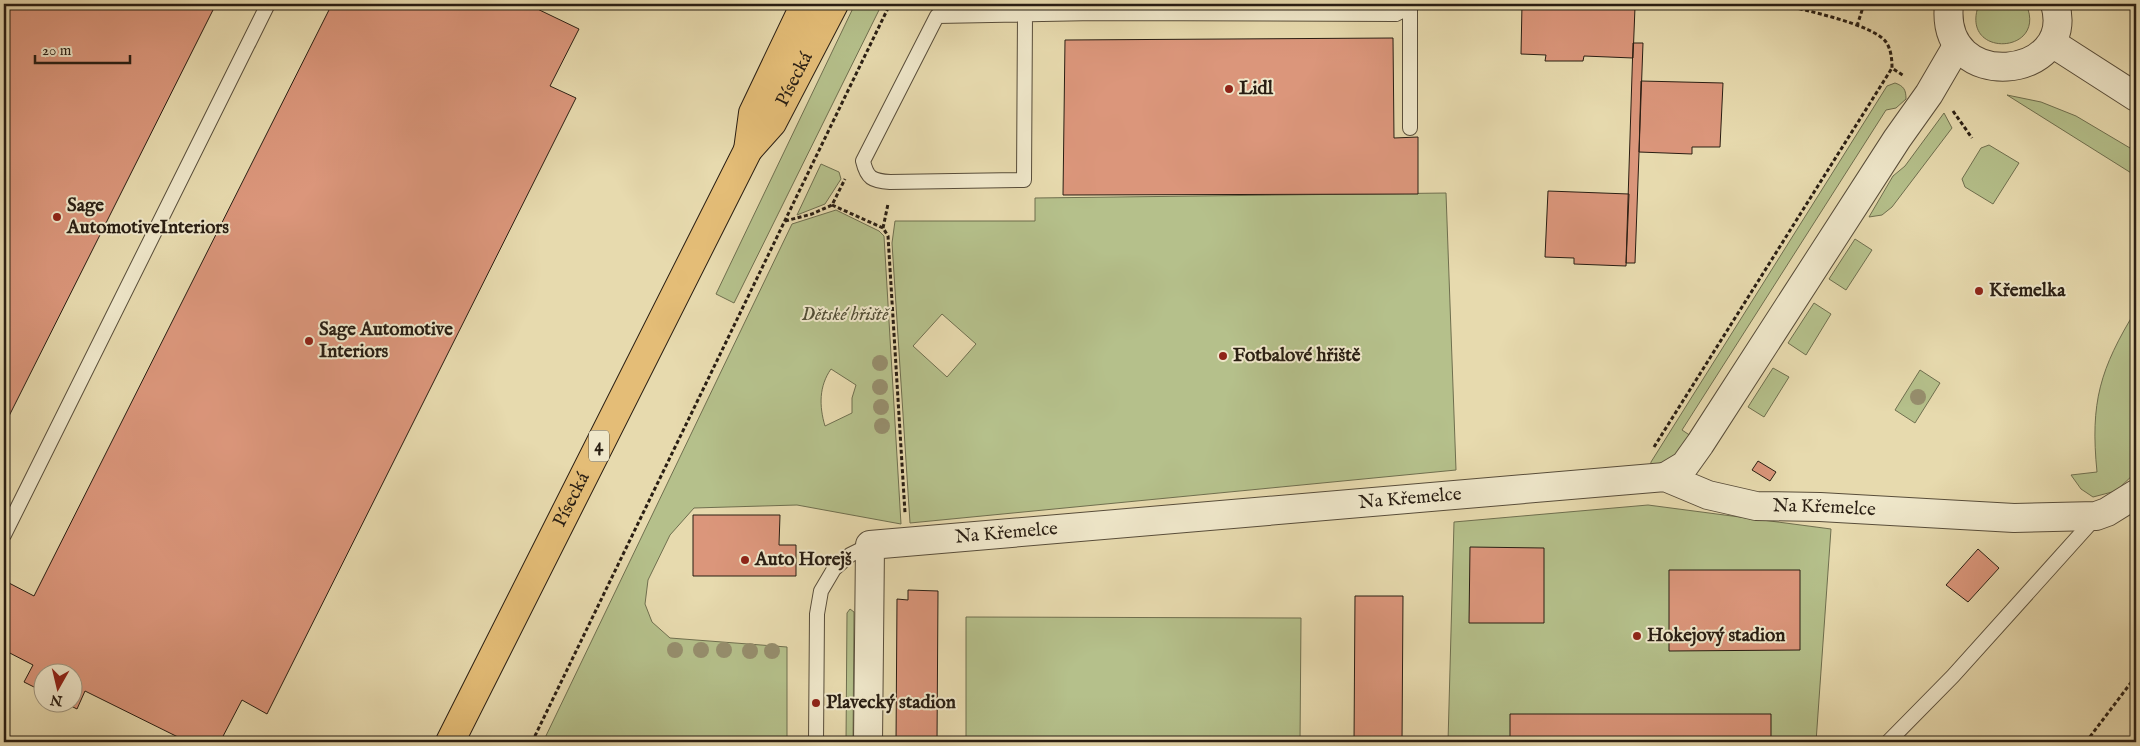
<svg xmlns="http://www.w3.org/2000/svg" width="2140" height="746" font-family="'IM FELL English',serif">
  <style>
    .green { fill: #b5c08b; stroke: #6f6f4f; fill-rule: evenodd }
    .building { fill: #db967b; stroke: #291e13 }
    .lines { fill: none; stroke-linecap: round; stroke-linejoin: round }
    .service-casing { stroke: #584d3a; stroke-width: 16 }
    .minor-casing { stroke: #584d3a; stroke-width: 30 }
    .tertiary-casing { stroke: #584d3a; stroke-width: 30 }
    .primary-casing { stroke: #291e13; stroke-width: 30 }
    .path { stroke: #291e13; stroke-width: 3; stroke-dasharray: 4 2.5; stroke-linecap: butt }
    .service { stroke: #efe7ca; stroke-width: 14 }
    .minor { stroke: #efe7ca; stroke-width: 28 }
    .tertiary { stroke: #efe7ca; stroke-width: 28 }
    .primary { stroke: #e4bd77; stroke-width: 28 }
    .tree { fill: #968e6d }
    .poi-dot { fill: #8f2418; stroke: #efe7ca; stroke-width: 2 }
    .labels { text-anchor: middle; dominant-baseline: central; stroke-width: 4; stroke-linejoin: round; paint-order: stroke }
    .shield { fill: #efe7ca; stroke: #645a4a; stroke-width: 1 }
    .shield-label { font-size: 18px; font-weight: bold; fill: #291e13 }
    .street-label { font-size: 19px; fill: #291e13; stroke: #efe7ca }
    .poi-label { font-size: 19px; font-weight: bold; fill: #291e13; stroke: #efe7ca; text-anchor: start }
    .park-label { font-size: 19px; font-style: italic; fill: #534f37; stroke: #efe7ca }
  </style>
  <rect width="100%" height="100%" fill="#e7daae"/>
  <filter id="stains"><feTurbulence type="fractalNoise" baseFrequency=".004" numOctaves="4"/><feColorMatrix values="0 0 0 0 .2 0 0 0 0 .09 0 0 0 0 .02 0 0 0 .5 -.17"/></filter>
  <radialGradient id="worn" r=".72"><stop offset=".6" stop-color="#630" stop-opacity="0"/><stop offset="1" stop-color="#630" stop-opacity=".3"/></radialGradient>
  <path class="green" d="M855,4h27l-148,299 -18,-9z
    M1979,4h47c23,51 -68,55 -47,0z
    M1895,83c9,3 11,7 11,16l-10,9 -10,2 -204,320 12,8 -12,14 -32,19 1,-9 236,-376z
    M2007,95l34,7 35,14 54,32 6,5v23z
    M1944,113l8,15 -60,79 -10,8 -13,2 24,-41 12,-10z
    M1989,145l30,18 -26,41 -28,-17 -3,-8 19,-31z
    M821,164l18,8 2,7 -16,25 -28,11z
    M1446,193l10,277 -546,53 -18,-280 3,-22h140v-23zM942,314l34,30 -29,33 -34,-31z
    M836,210l43,21 5,5 17,288 -104,-19 -103,3 -24,27 -22,45 -3,24 7,18 18,16 117,9v95h-244l249,-518zM831,369l25,16 -4,13v15l-27,13c-6,-20 -6,-40 6,-57z
    M1855,239l17,11 -26,40 -17,-11z
    M1814,303l17,11 -25,41 -18,-12z
    M2136,310v162l-20,19 -23,6 -12,-8 -10,-14 26,-3c-7,-70 3,-103 39,-162z
    M1773,368l16,9 -25,40 -16,-10z
    M1920,370l20,13 -25,40 -20,-13z
    M1648,505l183,24 -15,213h-368l6,-220z
    M850,609l4,3 -1,130h-7l1,-129z
    M966,617l335,1 -1,124h-334z"/>
  <path class="building" d="M4,4h212l-212,422z
    M332,4h195l52,25 -29,57 26,12 -309,616 -25,-14 -22,42h-32l-103,-51 -8,18 -10,-5h5v-30h-30v17l-18,-9 9,-17 -29,-15v-55l5,-12 25,13z
    M1522,4l113,3 -2,51 -49,-2 -1,5h-38l1,-6 -25,-1z
    M1393,38l1,100 24,-1v57l-355,1 2,-155z
    M1633,43h10l-8,220h-9z
    M1641,81l82,2 -3,64h-28v7l-53,-2z
    M1548,191l81,3 -3,72 -52,-2v-6l-29,-1z
    M1758,461l18,11 -6,9 -18,-11z
    M693,515h87l-1,30h17v31h-103z
    M1470,547l74,1v75h-75z
    M1978,549l21,19 -31,34 -22,-17z
    M1669,570h131v80l-131,1z
    M908,590l30,1 -1,151h-41l1,-143 11,1z
    M1355,596h48l-1,146h-48z
    M1510,714h261v28h-261z"/>
  <g class="lines">
    <g class="service-casing">
      <path id="service" d="M1025,14l-1,166 -134,2c-18,-1 -23,-4 -27,-21l74,-145 159,-3 300,1 13,-7
        M1410,128v-124
        M4,535l264,-531
        M816,742l1,-128 4,-23 13,-22 16,-14 20,-10
        M1888,742l65,-66 143,-159"/>
    </g>
    <g class="minor-casing">
      <g id="minor">
        <path d="M1665,477l20,-12 15,-21 197,-305 32,-45 28,-48"/>
        <path id="s1" d="M868,742l2,-197 795,-68 43,18 48,11 64,1 194,11 82,-2 11,-4 29,-18"/>
      </g>
    </g>
    <g class="tertiary-casing">
      <path id="tertiary" d="M1949,4c-10,91 129,76 106,0
        M2052,43l84,54"/>
    </g>
    <g class="primary-casing">
      <g id="primary">
        <path d="M748,150l5,-37 52,-109"/>
        <path id="s2" d="M450,742l298,-592 24,-27 62,-119"/>
      </g>
    </g>
    <path class="path" d="M1780,4c23,6 93,20 106,38 5,7 6,17 6,26l12,8
      M1857,26l7,-22
      M1953,111l19,27
      M832,205l51,23 5,8 17,277
      M785,221l27,-7 20,-9 13,-26
      M883,228l5,-24
      M1654,447l238,-379
      M532,742l358,-738
      M2086,742l50,-66"/>
    <use href="#service" class="service"/>
    <use href="#minor" class="minor"/>
    <use href="#tertiary" class="tertiary"/>
    <use href="#primary" class="primary"/>
  </g>
  <g class="tree">
    <circle cx="880" cy="363" r="8"/>
    <circle cx="880" cy="387" r="8"/>
    <circle cx="1918" cy="397" r="8"/>
    <circle cx="881" cy="407" r="8"/>
    <circle cx="882" cy="426" r="8"/>
    <circle cx="675" cy="650" r="8"/>
    <circle cx="701" cy="650" r="8"/>
    <circle cx="724" cy="650" r="8"/>
    <circle cx="750" cy="651" r="8"/>
    <circle cx="772" cy="651" r="8"/>
  </g>
  <g class="poi-dot">
    <circle cx="1229" cy="89" r="5"/>
    <circle cx="57" cy="217" r="5"/>
    <circle cx="1979" cy="291" r="5"/>
    <circle cx="309" cy="341" r="5"/>
    <circle cx="1223" cy="356" r="5"/>
    <circle cx="745" cy="560" r="5"/>
    <circle cx="1637" cy="636" r="5"/>
    <circle cx="816" cy="703" r="5"/>
  </g>
  <g class="labels">
    <rect class="shield" x="589" y="430.5" width="20" height="31" rx="4"/>
    <g class="shield-label">
      <text x="599" y="446">4</text>
    </g>
    <g class="street-label">
      <text stroke="none"><textPath href="#s2" startOffset="748">Písecká</textPath></text>
      <text stroke="none"><textPath href="#s1" startOffset="739">Na Křemelce</textPath></text>
      <text stroke="none"><textPath href="#s2" startOffset="271">Písecká</textPath></text>
      <text stroke="none"><textPath href="#s1" startOffset="1159">Na Křemelce</textPath></text>
      <text stroke="none"><textPath href="#s1" startOffset="334">Na Křemelce</textPath></text>
    </g>
    <g class="poi-label">
      <text x="1239" y="89">Lidl</text>
      <text x="67" y="206">Sage<tspan x="67" dy="22">AutomotiveInteriors</tspan></text>
      <text x="1989" y="291">Křemelka</text>
      <text x="319" y="330">Sage Automotive<tspan x="319" dy="22">Interiors</tspan></text>
      <text x="1233" y="356">Fotbalové hřiště</text>
      <text x="755" y="560">Auto Horejš</text>
      <text x="1647" y="636">Hokejový stadion</text>
      <text x="826" y="703">Plavecký stadion</text>
    </g>
    <g class="park-label">
      <text x="845" y="315">Dětské hřiště</text>
    </g>
  </g>
  <rect width="2140" height="746" fill="none" stroke="#e7daae" stroke-width="20"/>
  <rect x="5" y="5" width="2130" height="736" fill="none" stroke="#291e13" stroke-width="2.5"/>
  <rect x="10" y="10" width="2120" height="726" fill="none" stroke="#291e13"/>
  <g transform="translate(58 688) rotate(188)"><circle r="24" fill="#efe7ca" stroke="#a09781"/>
  <path d="M0-4L9 19L0 12L-9 19Z" fill="#8f2418"/>
  <text y="-8" font-size="14" font-weight="bold" text-anchor="middle" fill="#291e13">N</text>
  </g>
  <path d="M35 55v8h95v-8" fill="none" stroke="#291e13" stroke-width="2.5"/>
  <text x="42" y="55" font-size="15" fill="#291e13" stroke="#efe7ca" stroke-width="4" paint-order="stroke">20 m</text>
  <rect width="100%" height="100%" filter="url(#stains)"/>
  <rect width="100%" height="100%" fill="url(#worn)"/>
</svg>
